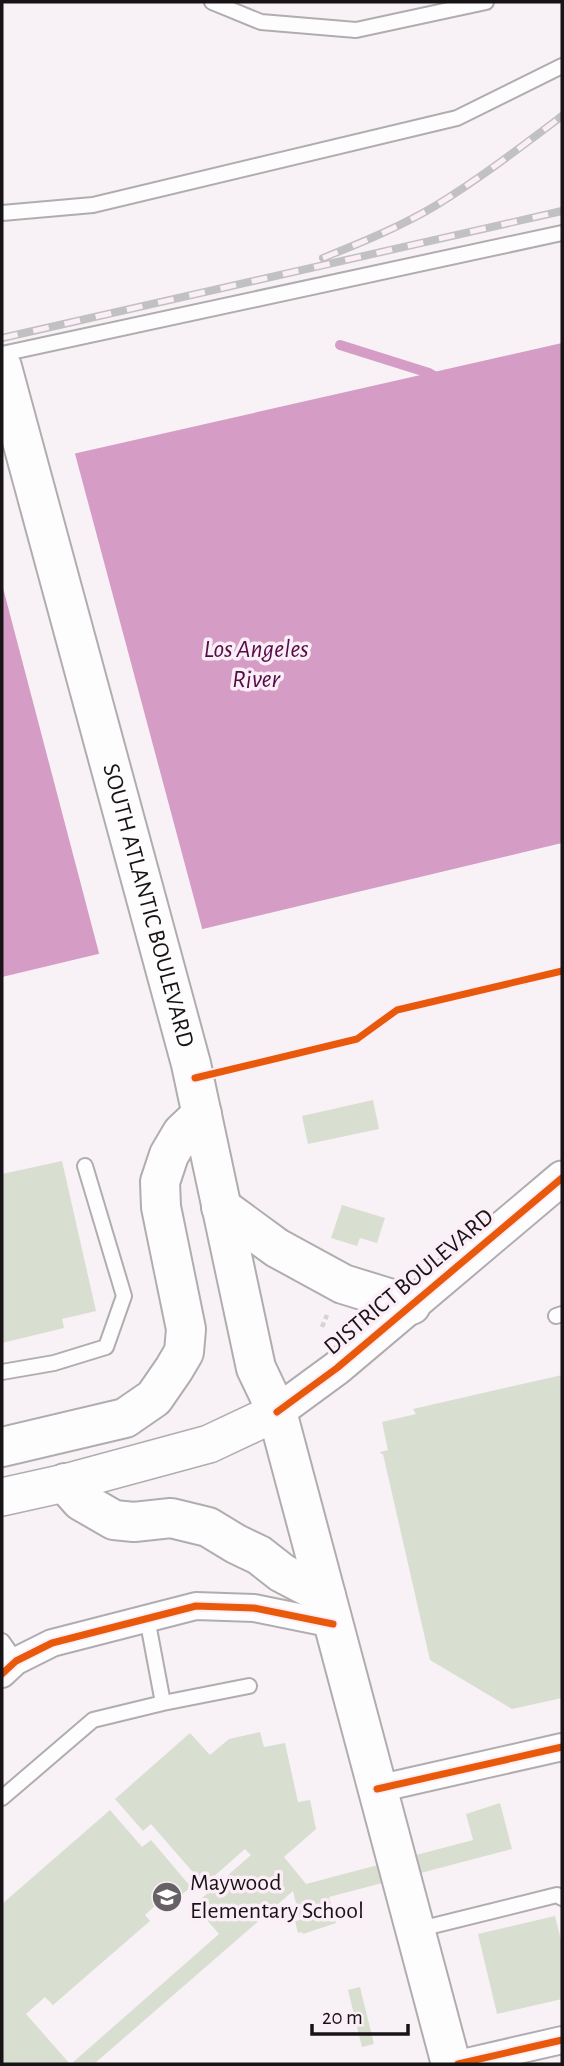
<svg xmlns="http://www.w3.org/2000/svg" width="564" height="2066" font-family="'Alegreya Sans',sans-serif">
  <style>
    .water { fill: #d59dc6 }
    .pier { fill: #f8f2f6 }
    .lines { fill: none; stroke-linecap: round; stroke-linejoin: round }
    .stream { stroke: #d59dc6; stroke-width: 10 }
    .building { fill: #d8ded0 }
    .service-casing { stroke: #b1acb0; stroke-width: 18 }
    .minor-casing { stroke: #b1acb0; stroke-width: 30 }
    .tertiary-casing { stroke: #b1acb0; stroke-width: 37 }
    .secondary-casing { stroke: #b1acb0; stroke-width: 40 }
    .primary-casing { stroke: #b1acb0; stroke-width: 42 }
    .path { stroke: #d6d3d5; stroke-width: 4.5; stroke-dasharray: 5 3.5; stroke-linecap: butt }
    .service { stroke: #fefdfe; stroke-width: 14 }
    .minor { stroke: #fefdfe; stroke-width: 26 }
    .tertiary { stroke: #fefdfe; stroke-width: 33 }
    .secondary { stroke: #fefdfe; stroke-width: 37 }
    .primary { stroke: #fefdfe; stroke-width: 38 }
    .rail-casing { stroke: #c2c1c2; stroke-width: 8 }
    .rail { stroke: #fceef7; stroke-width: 5; stroke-dasharray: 16; stroke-linecap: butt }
    .cycleway-casing { stroke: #fceef7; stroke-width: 11 }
    .cycleway { stroke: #e8590c; stroke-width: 7 }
    .labels { text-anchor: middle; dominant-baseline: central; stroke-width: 7; stroke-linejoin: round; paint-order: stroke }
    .street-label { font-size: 24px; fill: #181316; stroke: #fceef7 }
    .poi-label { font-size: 24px; fill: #181316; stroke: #fceef7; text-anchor: start }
    .water-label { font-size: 26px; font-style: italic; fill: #540c47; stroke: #fceef7 }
  </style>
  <rect width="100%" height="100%" fill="#f8f2f6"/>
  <path class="water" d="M562,343v500l-560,134v-507z"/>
  <path class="pier" d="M74,450l129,482 -103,25 -98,-373v-118z"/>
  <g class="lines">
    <path class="stream" d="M340,345l89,28 10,6"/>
  </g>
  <path class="building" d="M373,1100l6,29 -71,15 -6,-28z
    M62,1161l34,150 -34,8 2,9 -62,15v-169z
    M342,1205l43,13 -8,25 -17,-5 -3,8 -26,-8z
    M562,1375v323l-50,11 -82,-49 -47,-206h-2l-1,-2 8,-2 -6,-28 34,-8 -3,-5z
    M260,1732l4,15 21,-4 13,59 12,-2 6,29 -32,28 22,27 167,-44 -7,-26 34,-11 12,46 -183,48 7,26 -33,11 -1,-2 -4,1 -3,-12 5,-1 -7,-29 -199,173 -2,-1 -2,1h-19l148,-130 -25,-29 57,-50 -6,-6 -41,36 -53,-61 -8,7 -28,-32 75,-66 20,22 19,-16z
    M110,1810l32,37 9,-7 40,47 -16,13 -6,-7 -24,22 5,6 -97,84 -8,-8 -19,17 44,50h-68v-160z
    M555,1916l7,28v55l-65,15 -19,-80z
    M360,1987l14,57 -12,3 -14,-57z"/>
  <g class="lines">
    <g class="service-casing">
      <path id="service" d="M212,2l49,20 95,8 130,-28
        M2,213l91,-8 364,-87 105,-52
        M2,354l560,-121
        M556,1316l6,-2
        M2,1372l52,-9 52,-16 18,-51 -39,-130
        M147,1618l16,85 86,-17
        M2,1641l14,20
        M2,1798l91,-78 70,-17
        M416,1930l141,-35 5,3"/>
    </g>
    <g class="minor-casing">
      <path id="minor" d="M2,1674l14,-13 36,-18 144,-37 58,2 79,16
        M377,1789l185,-42
        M458,2064l104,-24"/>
    </g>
    <g class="tertiary-casing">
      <path id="tertiary" d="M277,1412l60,-44 225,-190"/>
    </g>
    <g class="secondary-casing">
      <path id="secondary" d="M2,1497l63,-14 144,-39 68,-32"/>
    </g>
    <g class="primary-casing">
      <g id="primary">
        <path id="s1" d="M2,367l189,697 65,304 21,44 174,652"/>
        <path d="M221,1207l56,41 66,36 68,21"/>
        <path d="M2,1447l123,-29 29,-20 20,-29 10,-17 2,-23 -25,-122 -1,-25 9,-27 13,-22 20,-19"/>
        <path d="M65,1483l16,18 33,19 20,2 37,-4 37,9 28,17 23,11 23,18 44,23"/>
      </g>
    </g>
    <path class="path" d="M322,1327l5,-12"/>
    <use href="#service" class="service"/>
    <use href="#minor" class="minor"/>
    <use href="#tertiary" class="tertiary"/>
    <use href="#secondary" class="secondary"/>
    <use href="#primary" class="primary"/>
    <g class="rail-casing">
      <path id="rail" d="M323,258c37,-15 77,-31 112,-52 44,-27 86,-59 127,-90
        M2,338l560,-127"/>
    </g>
    <use href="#rail" class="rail"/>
    <g class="cycleway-casing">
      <path id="cycleway" d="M195,1078l162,-39 40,-29 165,-39
        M277,1412l60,-44 225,-190
        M2,1674l14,-13 36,-18 144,-37 58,2 79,16
        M377,1789l185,-42
        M458,2064l104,-24"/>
    </g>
    <use href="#cycleway" class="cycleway"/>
  </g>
  <defs>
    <g id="school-disc" transform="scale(1.575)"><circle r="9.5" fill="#666164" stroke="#fceef7"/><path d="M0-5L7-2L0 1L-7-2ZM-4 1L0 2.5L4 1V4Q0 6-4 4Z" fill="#fff"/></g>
  </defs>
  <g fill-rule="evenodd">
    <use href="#school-disc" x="167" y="1897"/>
  </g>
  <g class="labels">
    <g class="street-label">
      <text stroke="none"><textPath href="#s1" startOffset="558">SOUTH ATLANTIC BOULEVARD</textPath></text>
      <text transform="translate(409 1282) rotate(-40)">DISTRICT BOULEVARD</text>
    </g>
    <g class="poi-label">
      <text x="190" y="1883">Maywood<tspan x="190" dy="28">Elementary School</tspan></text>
    </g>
    <g class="water-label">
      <text x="256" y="649">Los Angeles<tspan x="256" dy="30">River</tspan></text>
    </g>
  </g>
  <rect width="564" height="2066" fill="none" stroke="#181316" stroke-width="7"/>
  <path d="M312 2024v10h96v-10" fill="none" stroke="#181316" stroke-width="3.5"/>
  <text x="322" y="2024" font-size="21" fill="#181316" stroke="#fceef7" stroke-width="5" paint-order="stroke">20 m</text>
</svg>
